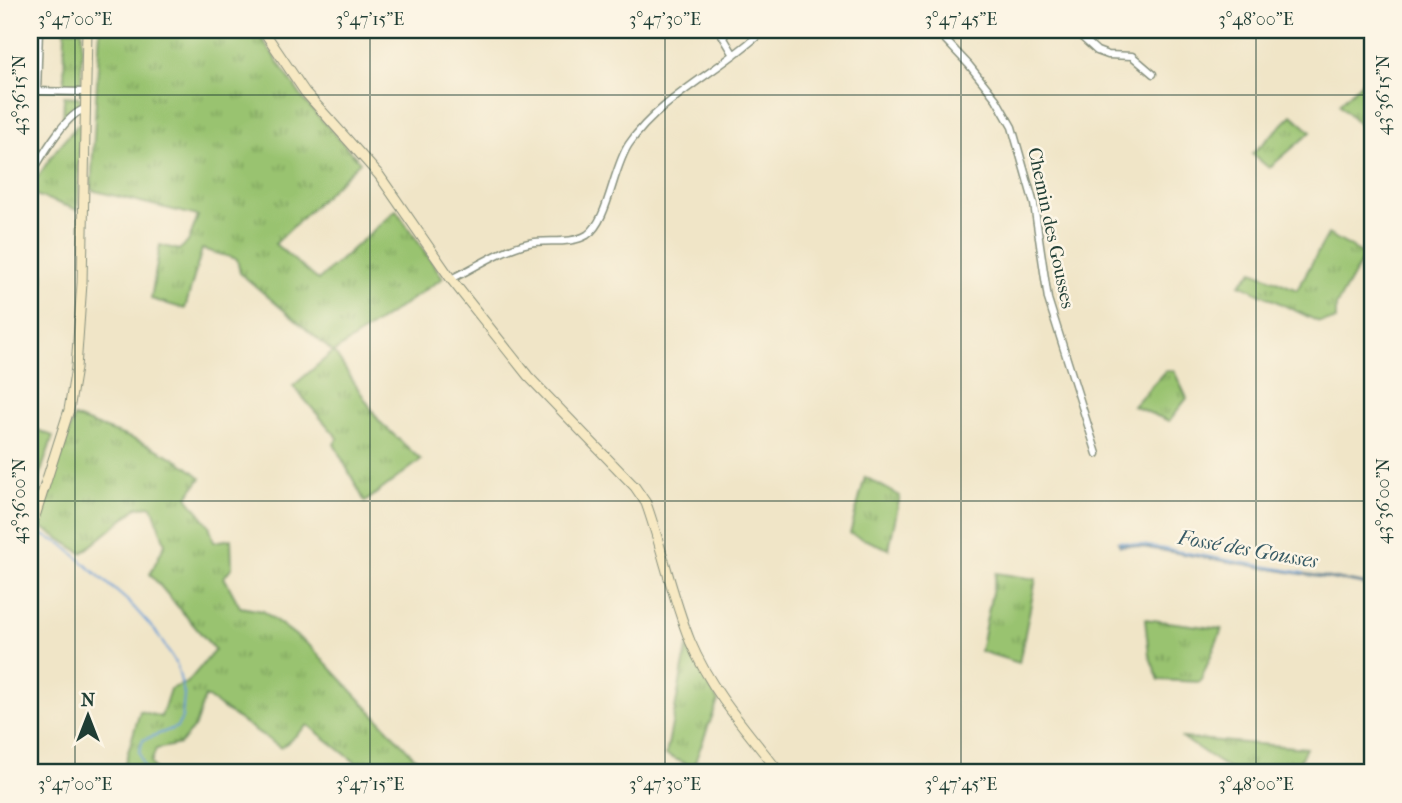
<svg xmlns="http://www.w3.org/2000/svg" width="1402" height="803" font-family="'IM FELL French Canon',serif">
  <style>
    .grass { fill: url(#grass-tufts); stroke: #5c8052; stroke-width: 2 }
    .water { fill: url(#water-waves); stroke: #446e85; stroke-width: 2 }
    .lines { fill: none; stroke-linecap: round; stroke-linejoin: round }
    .stream { stroke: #6a9ed6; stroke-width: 2 }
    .street-casing { stroke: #88917e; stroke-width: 9 }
    .secondary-casing { stroke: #88917e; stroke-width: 11 }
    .street { stroke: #fff; stroke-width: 6 }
    .secondary { stroke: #f7e9c3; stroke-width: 9 }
    .ticks { fill: none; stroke: #1f3d34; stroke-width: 2; stroke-opacity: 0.45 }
    .labels { text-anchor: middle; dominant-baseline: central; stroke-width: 5; stroke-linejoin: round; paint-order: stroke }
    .street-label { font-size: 19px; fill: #1f3d34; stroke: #fcf5e5 }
    .water-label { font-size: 21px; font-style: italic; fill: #365a65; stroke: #fcf5e5 }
    .neatline { fill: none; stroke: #1f3d34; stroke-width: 2.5 }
    .ticks-label { font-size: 18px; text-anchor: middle; fill: #1f3d34 }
  </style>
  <defs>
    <pattern id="grass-tufts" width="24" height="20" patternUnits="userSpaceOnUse" patternTransform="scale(1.75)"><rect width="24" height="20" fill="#99c370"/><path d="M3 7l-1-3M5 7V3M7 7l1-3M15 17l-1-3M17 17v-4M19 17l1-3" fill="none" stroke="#7ca05d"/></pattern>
    <pattern id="water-waves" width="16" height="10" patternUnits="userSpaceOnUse" patternTransform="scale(1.75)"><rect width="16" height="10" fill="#6a9ed6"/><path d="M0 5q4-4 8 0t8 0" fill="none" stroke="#5782ae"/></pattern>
  </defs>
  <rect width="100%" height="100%" fill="#fcf5e5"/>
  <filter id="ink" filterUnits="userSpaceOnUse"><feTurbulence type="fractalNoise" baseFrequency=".0143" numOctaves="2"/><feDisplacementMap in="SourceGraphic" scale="14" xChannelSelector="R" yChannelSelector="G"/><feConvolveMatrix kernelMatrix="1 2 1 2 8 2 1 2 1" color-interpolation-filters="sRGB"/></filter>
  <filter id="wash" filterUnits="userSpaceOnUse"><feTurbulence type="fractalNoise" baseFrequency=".00686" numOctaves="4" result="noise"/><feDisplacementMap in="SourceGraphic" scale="28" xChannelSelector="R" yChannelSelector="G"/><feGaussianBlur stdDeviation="1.57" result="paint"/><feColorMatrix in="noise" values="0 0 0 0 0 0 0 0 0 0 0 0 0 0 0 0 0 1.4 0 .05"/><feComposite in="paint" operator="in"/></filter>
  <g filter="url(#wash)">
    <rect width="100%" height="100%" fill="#f0e5c7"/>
    <path class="grass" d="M65,30h17l-1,54 -2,3 -15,-1z
      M100,30h156l50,73 54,59 -85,82 43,36 78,-70 47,68 -109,74 46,70 41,38 -56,42 -31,-58 4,-6 -45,-52 40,-34 -93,-79 -3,-14 -35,-10 -17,60 -34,-10 9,-54 19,5 9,-8 10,-26 -107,-26z
      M1372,72v65l-33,-33z
      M64,96l15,1 2,5 -18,22z
      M1292,115l19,17 -42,36 -17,-14z
      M80,122l-2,88 -48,-17v-5l26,-38z
      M1328,234l37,21 -29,51v14l-17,2 -79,-38 13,-13 44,19z
      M43,274l-6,76 -7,-5v-55z
      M1165,371h9l13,27 -18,23 -36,-15z
      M74,417c42,17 93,29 127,61l-14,19 22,28 5,17 17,-3 1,28 -8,10 16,30 23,4 48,36 118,126h-60l-61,-48 -27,23 -76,-52 -10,30 -15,18 -24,5 -5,14 6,10h-35l18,-62 21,6 9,-28 17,-6 28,-33 -65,-76 15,-30 -13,-38 -14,1 -56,46 -44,-28z
      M30,427l23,9 -23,68z
      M865,477l35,19 -11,53 -39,-15z
      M996,573l40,6 -17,84 -39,-12z
      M1145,619l77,10 -22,53 -41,-2 -10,-25z
      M687,647l31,54 -25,66 -27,-12z
      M1372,712v38l-10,-2z
      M1183,738l123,10 -12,25h-59z"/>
    <path class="water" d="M1118,542l249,42 5,2 -242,-41 -10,1z"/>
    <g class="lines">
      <path class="stream" d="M38,533l24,11 68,59 26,29 21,33 7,29 -2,24 -5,9 -34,13 -4,12 7,21
        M1119,541l185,32"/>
    </g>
  </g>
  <g filter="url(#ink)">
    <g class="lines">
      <g class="street-casing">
        <path id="street" d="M719,30l15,25
          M936,30l33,35 27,34 16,28 22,77 14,95 49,155
          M1074,30l23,21 11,4 24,1 21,18
          M30,91l55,1
          M37,91l2,-61
          M30,176c11,-18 35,-62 55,-67
          M451,279c25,-12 51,-30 78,-36 18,-4 41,2 58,-8 21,-13 26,-68 42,-91 32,-47 94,-75 135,-114"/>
      </g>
      <g class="secondary-casing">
        <path id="secondary" d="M263,30l42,62 74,83 72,104 77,97 107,111 11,16c16,45 26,93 44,138 21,50 57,90 90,132
          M30,532l39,-122 7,-42 6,-85 5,-253"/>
      </g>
      <use href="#street" class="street"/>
      <use href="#secondary" class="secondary"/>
    </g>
  </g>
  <path class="ticks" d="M75,30v743M370,30v743M665,30v743M961,30v743M1256,30v743M30,95h1342M30,501h1342"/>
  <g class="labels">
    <g class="street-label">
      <text transform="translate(1051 228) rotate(78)">Chemin des Gousses</text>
    </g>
    <g class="water-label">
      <text transform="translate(1248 549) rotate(10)">Fossé des Gousses</text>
    </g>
  </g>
  <rect width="1402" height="803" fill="none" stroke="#fcf5e5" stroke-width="77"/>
  <g transform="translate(88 716)" stroke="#fcf5e5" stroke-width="5" paint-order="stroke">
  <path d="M0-5L12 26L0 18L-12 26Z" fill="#1f3d34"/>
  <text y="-10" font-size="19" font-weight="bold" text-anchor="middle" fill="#1f3d34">N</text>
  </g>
  <rect x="38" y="38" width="1326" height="726" class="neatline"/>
  <g class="ticks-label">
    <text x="75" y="25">3°47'00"E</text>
    <text x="370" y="25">3°47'15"E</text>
    <text x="665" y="25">3°47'30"E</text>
    <text x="961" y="25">3°47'45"E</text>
    <text x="1256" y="25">3°48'00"E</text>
    <text transform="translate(19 95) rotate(-90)" y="6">43°36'15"N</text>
    <text transform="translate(1383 95) rotate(-90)" y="6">43°36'15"N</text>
    <text transform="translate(19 501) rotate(-90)" y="6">43°36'00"N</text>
    <text transform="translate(1383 501) rotate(-90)" y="6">43°36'00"N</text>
    <text x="75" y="790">3°47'00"E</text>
    <text x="370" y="790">3°47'15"E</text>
    <text x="665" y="790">3°47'30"E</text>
    <text x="961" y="790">3°47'45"E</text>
    <text x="1256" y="790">3°48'00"E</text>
  </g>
</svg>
